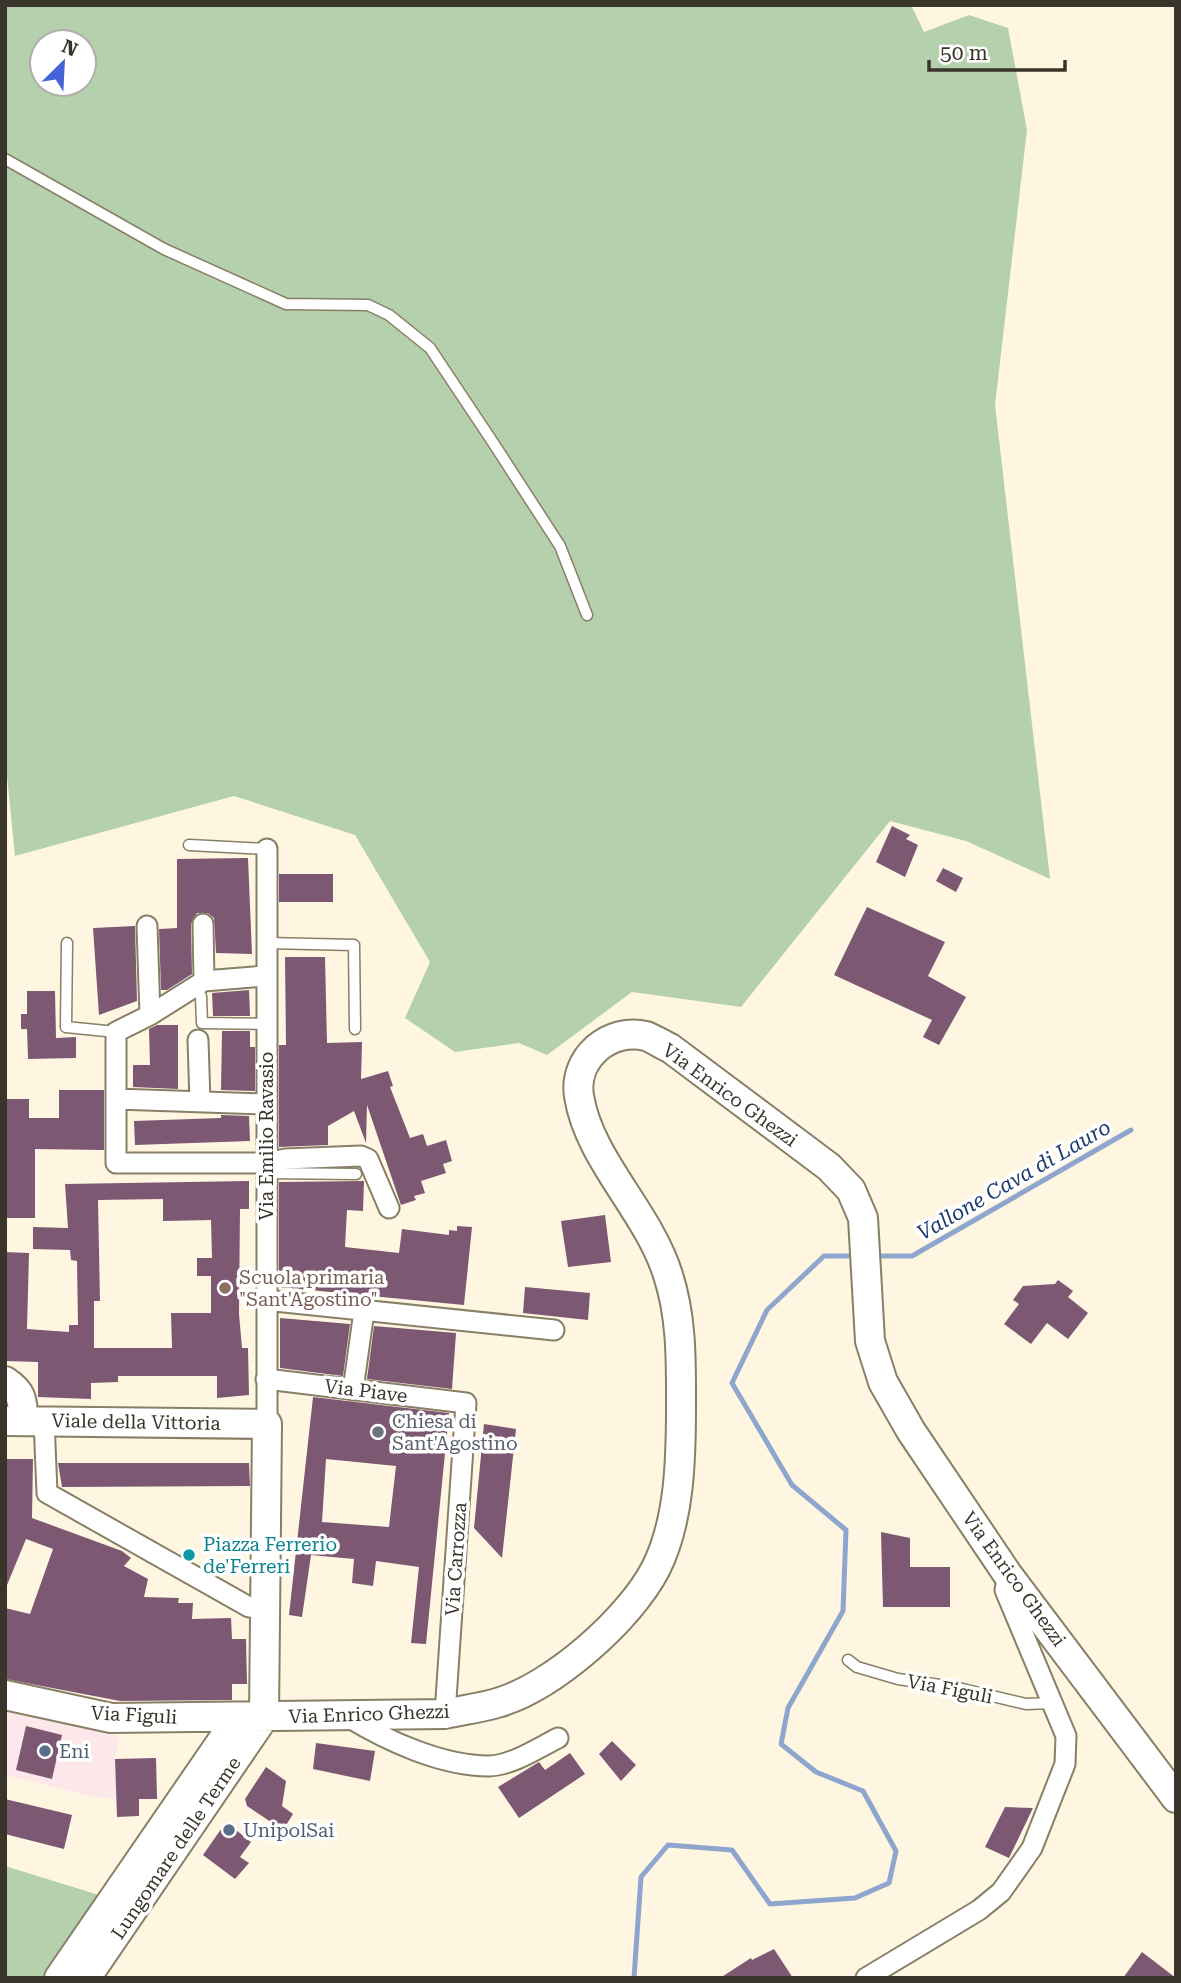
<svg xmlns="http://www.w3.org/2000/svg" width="1181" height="1983" font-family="'Roboto Serif',serif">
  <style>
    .commercial { fill: #fce7ea }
    .green { fill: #b4d0ad; fill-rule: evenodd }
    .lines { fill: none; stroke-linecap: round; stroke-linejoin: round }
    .stream { stroke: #8ea6cd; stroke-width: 5 }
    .building { fill: #7d5873; fill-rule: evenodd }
    .lane-casing { stroke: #887f67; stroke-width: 13 }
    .street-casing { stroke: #887f67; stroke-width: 23 }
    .secondary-casing { stroke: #887f67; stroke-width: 32 }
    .lane { stroke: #fff; stroke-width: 10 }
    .street { stroke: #fff; stroke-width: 19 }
    .secondary { stroke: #fff; stroke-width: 28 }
    .education-dot { fill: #8d6e63; stroke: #fff; stroke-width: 2.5 }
    .worship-dot { fill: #6b7280; stroke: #fff; stroke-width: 2.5 }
    .culture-dot { fill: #0f9aa8; stroke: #fff; stroke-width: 2.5 }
    .service-dot { fill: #5c6f8a; stroke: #fff; stroke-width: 2.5 }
    .labels { text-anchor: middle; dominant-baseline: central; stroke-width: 7; stroke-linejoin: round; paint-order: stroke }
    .street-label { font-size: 19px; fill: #3a352b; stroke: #fff }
    .education-label { font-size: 19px; fill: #785e54; stroke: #fff; text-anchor: start }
    .worship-label { font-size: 19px; fill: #5b616d; stroke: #fff; text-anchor: start }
    .culture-label { font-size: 19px; fill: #0d838f; stroke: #fff; text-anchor: start }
    .service-label { font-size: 19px; fill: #4e5e75; stroke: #fff; text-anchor: start }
    .water-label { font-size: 21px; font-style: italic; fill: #1d3c6d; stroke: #fff }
  </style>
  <rect width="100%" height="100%" fill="#fff6e1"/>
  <path class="commercial" d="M5,1712l114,23 -4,24 1,40 -22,-2 -89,-22z"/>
  <path class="green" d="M5,5h906l13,27 45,-17 39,13 19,102 -32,275 55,474 -84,-38 -76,-20 -149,186 -109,-15 -85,63 -28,-12 -64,9 -50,-34 25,-56 -75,-127 -121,-39 -219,60 -10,-100zM42,42h42v42h-42z
    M5,1866l94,29 -54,83h-40z"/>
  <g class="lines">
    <path class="stream" d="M874,1256h38l219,-126
      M634,1978l7,-101 27,-32 64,5 38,54 85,-6 34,-15 7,-32 -33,-60 -47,-19 -35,-28 7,-36 55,-97 3,-81 -54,-45 -60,-102 35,-73 57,-54h33"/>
  </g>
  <path class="building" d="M892,826l18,9 -4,4 12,6 -13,32 -29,-15z
    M248,858l4,96 -36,-1 -2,-35 -6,-5h-11l-6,11 1,50 -25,16h-6l-2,-61 18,-1v-69z
    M943,868l20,10 -7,14 -20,-11z
    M279,874h54v28h-54z
    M867,907l78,35 -17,34 38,21 -27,48 -16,-8 9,-17 -98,-45z
    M135,926l2,75 -38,14 -6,-87z
    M285,957h40l2,86 35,-1 -1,37 27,-8 5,15 -3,1 20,51 13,-4 4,12 19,-6 6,21 -9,3 3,9 -25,8 4,12 -11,3 2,4 -15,5 -34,-100 -1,38 -12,-32 -26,15v19l-49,2v-102h7z
    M249,990l1,26h-37l-1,-23z
    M27,991h28l1,47 20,-1v21l-48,1 -1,-30h-6v-15h6z
    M157,1025h21v64l-45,-2v-22h17l-1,-36z
    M222,1031h28v16h5v44l-34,-1z
    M59,1090h45v60l-69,-1v69h-30v-119h24v19h30z
    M221,1115l28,1 1,25 -115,4 -1,-24 87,-3z
    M249,1181v28h-9l-1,105 3,34h6l1,47 -32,3v-22h-99v6l-27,1v16l-53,-2v-35l-33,-1v-109l24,1 -2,76 42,3v-7h9l-1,-64 -6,-1 -1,-10 -37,-1v-22l35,1 -3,-44zM163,1199v22l48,-1 1,38h-15v18h14v37h-40l1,35h-78v-47h6l-2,-101z
    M364,1181l-1,30 -16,-1 -2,37 54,6 3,-24 47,6v-5l8,1v-5l15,1 -8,78 -185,-18v-105z
    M605,1215l6,47 -43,5 -7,-46z
    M1058,1280l15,11 -5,6 20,16 -20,26 -21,-16 -16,21 -27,-20 15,-20 -6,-4 10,-14 32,-2z
    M525,1287l65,6 -2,27 -65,-7z
    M280,1318l70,6 -7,52 -63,-8z
    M374,1326l82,7 -4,56 -85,-10z
    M313,1397l136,16 -23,231 -15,-1 8,-76 -43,-6 -3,25 -21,-3 2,-24 -43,-4 -9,62 -13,-2zM326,1459l70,7 -7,61 -67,-5z
    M484,1424l32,5 -14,129 -28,-30z
    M5,1459h28l-1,59 90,33 9,7 -7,8 24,13 -4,18 35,1 -1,5h15l-1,16 39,-1 1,21h14l1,45h-15v16l-112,1 -115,-22v-71l25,6 23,-65 -27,-10 -21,51z
    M58,1463h191l1,23 -188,1z
    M881,1532l29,6v29h40v40h-67z
    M26,1726l36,9 -10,44 -36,-9z
    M612,1741l24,24 -15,16 -22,-27z
    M316,1743l59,8 -5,30 -57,-12z
    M570,1753l15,21 -66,44 -21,-31 41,-25 6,8z
    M156,1758l1,41h-18v17l-22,1 -2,-58z
    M266,1767l20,14 -4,25 11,8 -10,16 -36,-24 -2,-7z
    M5,1799l67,16 -8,34 -59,-15z
    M1005,1807l28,1 -24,50 -24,-11z
    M226,1822l25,20 -11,15 9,6 -14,16 -32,-24z
    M774,1949l19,29h-73l31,-20 1,2z
    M1142,1952l34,26h-53z"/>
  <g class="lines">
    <g class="lane-casing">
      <path id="lane" d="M5,159l159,90 122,55 82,1 21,10 41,33 62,93 68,105 27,69
        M189,845l78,4
        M67,943l-1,84 50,5
        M267,943l87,2 1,84
        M201,996l1,27 64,1
        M266,1173l90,1
        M848,1660l9,7 41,12 56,8 72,17 28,-1"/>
    </g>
    <g class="street-casing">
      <path id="street" d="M203,924l1,57
        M147,926l3,89
        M265,976l-61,5 -54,34 -34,17v131h150l19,-4 76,-3 7,3 21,49
        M198,1040l2,62
        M116,1099l150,5
        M265,1300l289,30
        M266,1379l200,24 -21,311
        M353,1390l11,-79
        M44,1420l3,73 202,114 18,1
        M267,1424v-575
        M348,1717c39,24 94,49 141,49 24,-1 49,-18 69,-28
        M866,1978l113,-68 22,-18 31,-44 33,-84 1,-28 -61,-146 3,-14"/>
    </g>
    <g class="secondary-casing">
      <path id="secondary" d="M5,1381c17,11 18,19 18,39
        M5,1421l262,3 -3,293
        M5,1695l106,23 334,-4c18,-4 35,-6 52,-11 56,-16 133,-84 159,-135 24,-48 25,-110 25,-162 0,-44 1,-88 -13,-131 -20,-64 -79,-115 -89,-179 -6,-38 31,-69 67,-60 8,3 17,9 24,12l159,119 22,23 12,28 7,123 13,41 28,49 97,144 168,223
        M59,1978l178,-259
        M86,1978l178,-261"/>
    </g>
    <use href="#lane" class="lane"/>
    <use href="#street" class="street"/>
    <use href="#secondary" class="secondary"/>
  </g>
  <circle class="education-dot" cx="225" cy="1288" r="7"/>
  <circle class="worship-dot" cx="378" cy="1432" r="7"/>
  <circle class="culture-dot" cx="189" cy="1555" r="7"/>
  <g class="service-dot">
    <circle cx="45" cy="1751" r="7"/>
    <circle cx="229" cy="1830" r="7"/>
  </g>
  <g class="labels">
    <g class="street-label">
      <text transform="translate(730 1095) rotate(36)">Via Enrico Ghezzi</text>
      <text transform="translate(266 1136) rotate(-90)">Via Emilio Ravasio</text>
      <text transform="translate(366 1391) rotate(7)">Via Piave</text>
      <text transform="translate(136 1422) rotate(1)">Viale della Vittoria</text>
      <text transform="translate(456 1559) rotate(-86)">Via Carrozza</text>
      <text transform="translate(1014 1579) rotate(54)">Via Enrico Ghezzi</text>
      <text transform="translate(950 1689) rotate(11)">Via Figuli</text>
      <text transform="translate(369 1714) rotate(-2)">Via Enrico Ghezzi</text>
      <text transform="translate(134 1715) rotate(3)">Via Figuli</text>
      <text transform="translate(176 1848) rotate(-56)">Lungomare delle Terme</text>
    </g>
    <g class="education-label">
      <text x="239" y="1277">Scuola primaria<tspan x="239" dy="22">"Sant'Agostino"</tspan></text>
    </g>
    <g class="worship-label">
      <text x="392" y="1421">Chiesa di<tspan x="392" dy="22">Sant'Agostino</tspan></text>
    </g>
    <g class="culture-label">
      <text x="203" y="1544">Piazza Ferrerio<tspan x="203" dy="22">de'Ferreri</tspan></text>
    </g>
    <g class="service-label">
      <text x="59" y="1751">Eni</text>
      <text x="243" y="1830">UnipolSai</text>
    </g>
    <g class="water-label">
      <text transform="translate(1014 1180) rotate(-30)">Vallone Cava di Lauro</text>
    </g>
  </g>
  <rect width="1181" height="1983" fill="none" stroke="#3a352b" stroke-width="14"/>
  <g transform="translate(63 63) rotate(24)"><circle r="33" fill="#ffffff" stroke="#b0aeaa" stroke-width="2"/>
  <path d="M0-5L12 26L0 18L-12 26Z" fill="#4562d6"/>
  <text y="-10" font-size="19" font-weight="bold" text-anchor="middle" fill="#3a352b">N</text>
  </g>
  <path d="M929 60v10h136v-10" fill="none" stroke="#3a352b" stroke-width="3.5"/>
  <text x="940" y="60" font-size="21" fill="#3a352b" stroke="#ffffff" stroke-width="5" paint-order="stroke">50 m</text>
</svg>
